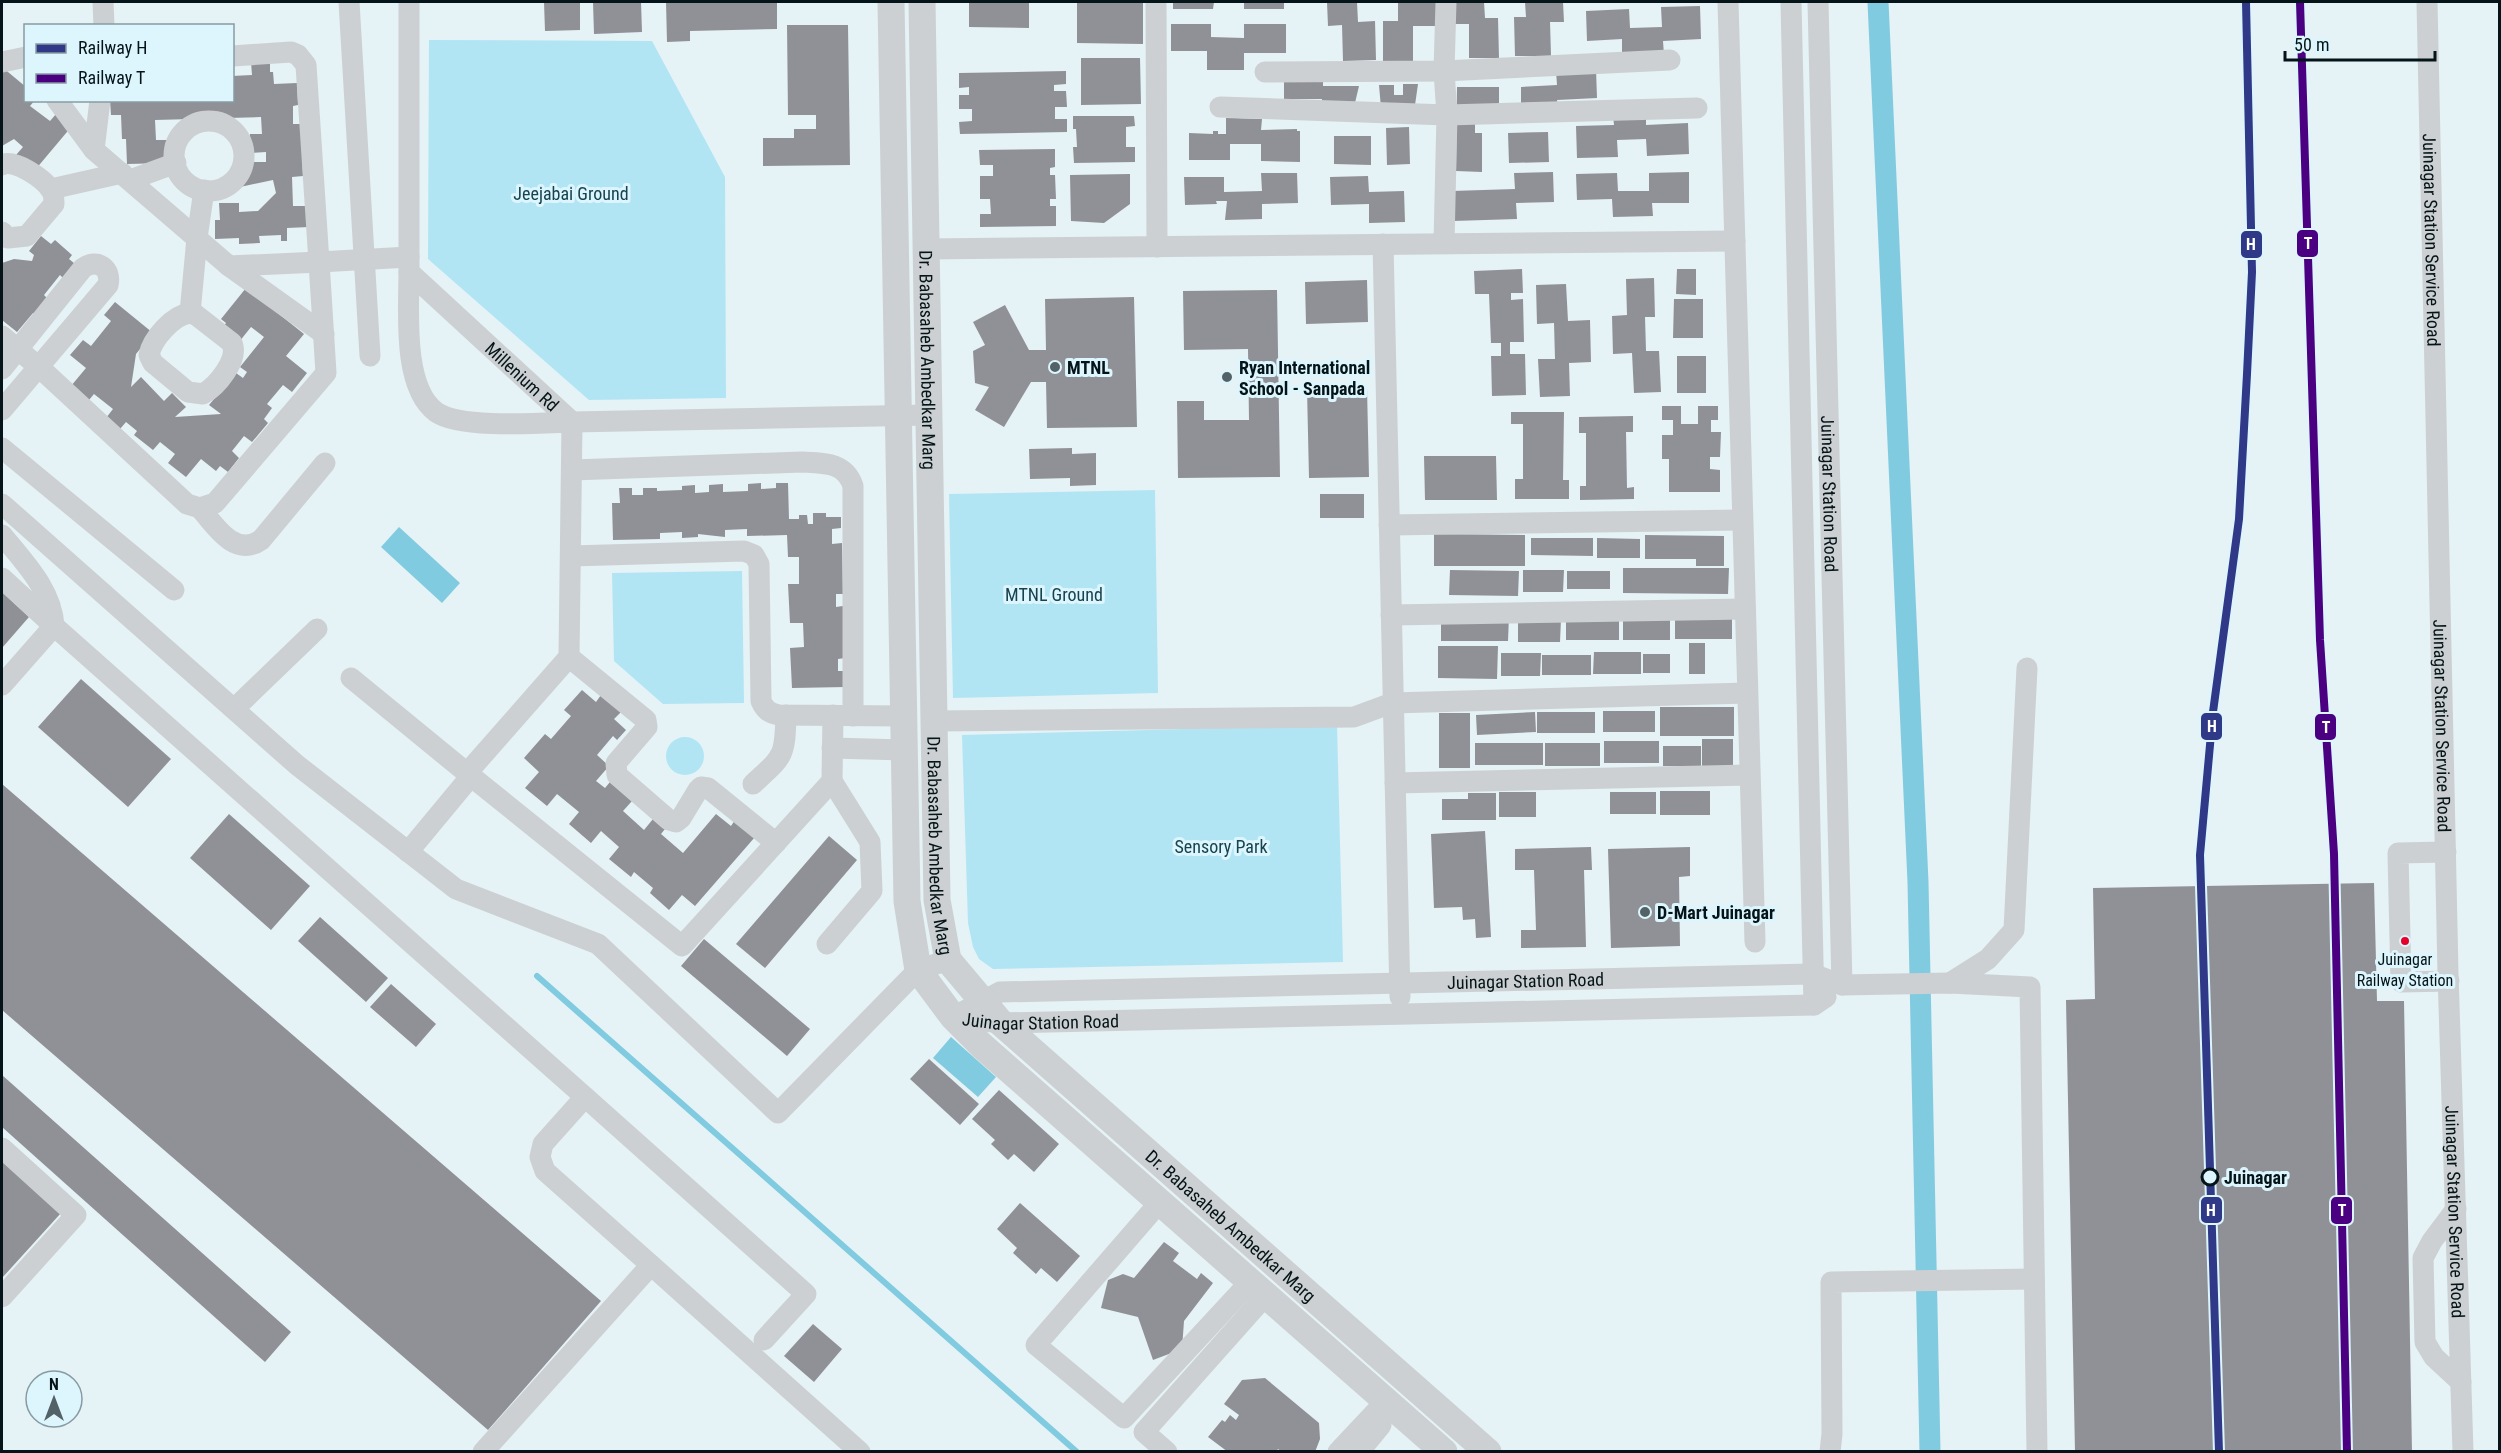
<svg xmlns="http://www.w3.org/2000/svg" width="2501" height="1453" font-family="'Roboto Condensed',sans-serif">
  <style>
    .green { fill: #b1e5f4 }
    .water { fill: #81cbe0 }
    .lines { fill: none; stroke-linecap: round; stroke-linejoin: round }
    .stream { stroke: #81cbe0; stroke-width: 6 }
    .canal { stroke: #81cbe0; stroke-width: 21 }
    .building { fill: #909196 }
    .minor { stroke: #ccd0d2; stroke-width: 21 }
    .major { stroke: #ccd0d2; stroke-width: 27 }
    .rail-1-casing { stroke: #ddf6fe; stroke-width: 12 }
    .rail-2-casing { stroke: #ddf6fe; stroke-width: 12 }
    .rail-1 { stroke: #303888; stroke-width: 8 }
    .rail-2 { stroke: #4b0082; stroke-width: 8 }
    .poi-dot { fill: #536266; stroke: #ddf6fe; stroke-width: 2 }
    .bus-dot { fill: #e4002b; stroke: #ddf6fe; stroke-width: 2 }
    .stop-dot { fill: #ddf6fe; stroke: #051418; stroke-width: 3 }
    .labels { text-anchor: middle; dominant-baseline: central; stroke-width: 6; stroke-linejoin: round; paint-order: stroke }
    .bus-label { font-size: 16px; fill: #051418; stroke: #ddf6fe }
    .park-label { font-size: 18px; fill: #16434f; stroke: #ddf6fe }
    .street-label { font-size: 18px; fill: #051418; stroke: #ddf6fe }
    .poi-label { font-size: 18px; font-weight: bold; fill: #051418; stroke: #ddf6fe; text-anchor: start }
    .stop-label { font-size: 18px; font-weight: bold; fill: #051418; stroke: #ddf6fe; text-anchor: start }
    .line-badge { stroke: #ddf6fe; stroke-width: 2 }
    .badge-label { font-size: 16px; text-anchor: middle; font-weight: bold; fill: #fff }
  </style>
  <rect width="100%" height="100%" fill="#e5f2f6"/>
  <path class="green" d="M429,40l223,1 73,136 1,221 -137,2 -161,-141z
    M1155,490l3,203 -205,5 -4,-204z
    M742,571l2,132 -81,1 -49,-43 -2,-88z
    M1337,725l6,237 -350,7 -14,-10 -6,-12 -5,-24 -6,-188z
    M666 756a19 19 0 1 1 38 0a19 19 0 1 1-38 0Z"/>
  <path class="water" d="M399,527l61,56 -18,20 -61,-56z
    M951,1037l45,40 -18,20 -45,-39z"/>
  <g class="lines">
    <path class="stream" d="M537,976l540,476"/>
    <path class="canal" d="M1878,2l40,880 12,570"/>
  </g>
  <path class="building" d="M544,2h36v28l-35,1z
    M593,2h48l1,30 -48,2z
    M666,2h111v27l-87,2v10l-23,1z
    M969,2h60v26l-60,-1z
    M1077,2h66v42l-66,-1z
    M1173,2h41l-1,7h-40z
    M1244,2h40v7h-40z
    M1327,2h30l1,20 17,-1 1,39 -33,1 -1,-36 -14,1z
    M1398,2h39v24h-24v35h-30v-40h15z
    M1447,2h37l1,16h13l1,40h-30v-34h-21z
    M1525,2h38l1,20h-14l1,34h-36l-1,-39h12z
    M1700,6l1,33 -38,2 1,14 -42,2v-18l-35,2 -1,-30 43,-2 1,19 32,-1 -1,-20z
    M1171,24h40v13l33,1v-14h42v29h-42v17h-37v-19h-36z
    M787,25h61l2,140 -87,1v-28h31v-9h22v-14h-28z
    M1081,58h59l1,46 -60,1z
    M270,61v11h3l1,12 23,-1 1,22 -5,1v18h8l2,52 -11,1 1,29h16v21l-22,1v13h-6v-6l-22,1 1,7 -21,1v-6l-24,1v-19h5l-1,-17h20v9l19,-1 18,-18 -3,-13 -33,7 12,-25h14v-10l-16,1v-19h12l-1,-17 -106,3 1,20h11l1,23 -41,1 -1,-25h-4l-1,-24h-10l-1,-15h122v-24l20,-1 -1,-13z
    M2,67l24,20v13h9l-5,6 20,15 7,-8 15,13 -37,44 -19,-15 7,-8 -9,-8 -12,7z
    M1596,69l1,29 -40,2 1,6 -37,2v-21l36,-2 -1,-14z
    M1066,71v13l-12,1v6h12l1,16h-12v12h12v13l-107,2 -1,-12 13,-1v-12h-13v-14h10v-8l-10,1v-15z
    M1323,76v10h36l-5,21 -33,-1 1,-7h-38v-22z
    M1403,84h15l-3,21 -34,3 -2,-23h15v10h9z
    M1457,87h42v36l-24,-1v11h7v39l-26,-1z
    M1646,114v11l42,-2 1,31 -42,2 -1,-17 -29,1 1,17 -41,1 -1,-32 38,-1 -1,-10z
    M1073,116h61l1,10 -9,1v20h9v15l-61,1 -1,-16h4l-1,-18h-3z
    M1226,118l36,1 -1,11 36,-1v2h3v31l-39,-1v-17h-31v16h-41v-27l24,1v-3h5v3h8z
    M1409,127l1,37 -23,1 -1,-37z
    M1548,132l1,30 -40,1 -1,-30z
    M1334,136h37v29l-37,-1z
    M1055,149v18l-5,1v7h5l1,24h-6v7h6v20l-76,1v-13h11l-1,-15h-10v-23h13v-11h-13l-1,-15z
    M1553,172l1,30 -38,1 1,16 -64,2 -1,-30 63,-2 -1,-16z
    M1689,172v31h-37l1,13 -40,1 -1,-18 -35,1 -1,-26 41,-1 1,18h31v-18z
    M1261,173h36l1,30 -36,1v15l-37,1 2,-19h-11l1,3 -32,1 -1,-28h40v15l38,-1z
    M1130,174v30l-26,19 -33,-2 -1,-46z
    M1368,176l1,16 35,-1 1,31 -36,1v-19l-38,1 -1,-28z
    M41,236l10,8 4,-4 17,15 -3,4 11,9 -13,14 -7,-7 -16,20 7,7 -12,15 -6,-4 -16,19 -15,-12v-57l12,-4 18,2 2,-6 -5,-4z
    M1522,269l1,24h-12v7l12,-1 1,43h-14v12h15l1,41 -34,1 -1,-40h10v-13h-10l-2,-49h-14l-1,-23z
    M1677,269h19v26l-20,-1z
    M1654,278l1,39h-10l1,34h13l2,41 -27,1 -2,-40 -19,1 -1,-38 15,-1 -1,-36z
    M1367,280l1,42 -62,2 -1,-42z
    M1566,284l2,37 22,-1 1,42 -22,1 1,33 -30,1 -2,-38h17l-1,-36 -17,1 -1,-39z
    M246,288l58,46 -18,22 21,17 -15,19 -9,-7 -16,19 5,4 -8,11 4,4 -16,19 -8,-6 -12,15 7,7 -11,14 -8,-6 -4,5 -15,-12 -15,18 -18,-14 7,-9 -15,-12 -7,8 -19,-15 3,-4 -11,-9 -6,7 -14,-11 7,-9 -19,-15 -5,6 -18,-14 15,-18 -16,-13 13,-15 8,6 20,-25 -7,-6 11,-13 38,31 -17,21 -5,33 10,-10 23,24 8,-8 14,14 -11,10 46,-3 -12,-9 27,-32 7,5 4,-6 -7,-5 24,-30 -13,-10 -12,15 -17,-13 4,-6 -5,-4z
    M1277,290l3,187 -102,1 -1,-77h27v19h45l-1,-71 -64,1 -1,-59z
    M1134,297l3,130 -90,1 -1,-46h-15l-27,45 -29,-17 14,-23 -14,-4 -2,-32 12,-6 -12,-23 32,-17 24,45h17l-1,-51z
    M1674,299h29v39h-30z
    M1677,356h29v37h-29z
    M1367,388l2,89 -60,1 -2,-89z
    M1662,406h19v18h17v-18h20v14h-7v12h10l-1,25h-10v12l10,1v22h-51v-33h-7v-24h11v-15h-11z
    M1511,412h53l-1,68h6v19h-54v-20h8v-55h-12z
    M1633,416v16h-7l1,56 7,-1v12l-54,1v-14h6v-53h-7v-16z
    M1072,448v6l24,-1v32l-26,1v-8l-40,1 -1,-30z
    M1424,456h72l1,44h-72z
    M761,483v6l15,-1v-5h12l1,36h10v-4h8l1,9h5v-11h13v4h15v11l-9,1v15l10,-1 1,51h-7v13l7,-1 2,52 -7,1v12h7l1,16 -54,1 -2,-40 14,-1 -1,-24h-13l-2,-39h11v-27h-11l-1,-22 -40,1v-7l-22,1v7l-27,-3v3l-16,1v-6l-22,1v6l-47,1 -1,-37h8l-1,-15h13v7h11v-7h14v3l25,-1v-4l13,-1v8l14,-1v-7l14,-1v8l25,-1v-7z
    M1320,494h44v24h-44z
    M1434,534l91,1v31h-91z
    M1645,535l79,1v30h-28v-7h-51z
    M1531,538h62v18l-62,-1z
    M1597,538l43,1v19h-43z
    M1623,568h106l-1,26 -105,-1z
    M1450,570l69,1 -1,25 -69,-1z
    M1523,570h41l-1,22h-40z
    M1567,571h43v18h-43z
    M2,592l27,25 -27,31z
    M1441,615l68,1 -1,25h-67z
    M1675,617h57v22h-57z
    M1566,618h53v22h-53z
    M1518,619h43l-1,23h-42z
    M1623,619l47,1v20h-47z
    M1689,643h16v31h-16z
    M1438,646h60l-1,33 -59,-1z
    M1594,652h47v22h-48z
    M1501,653h40l-1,23h-39z
    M1643,654h27v19h-27z
    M1542,655h49v20h-49z
    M81,679l90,80 -43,48 -90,-80z
    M582,690l14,12 5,-7 20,17 -7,7 12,11 -9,10 -4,-4 -16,19 12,11 -13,15 9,7 5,-6 22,19 -9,10 21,19 9,-11 12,10 -4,5 22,19 33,-39 15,12 4,-6 20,17 -60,69 -13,-11 -13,15 -19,-17 3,-5 -19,-16 -3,5 -22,-18 10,-12 -18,-16 -10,12 -22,-19 10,-12 -22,-18 -10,12 -22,-18 14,-16 -15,-14 21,-24 6,5 20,-23 -7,-6z
    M1660,707h74v29h-74z
    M1603,711h52v21h-52z
    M1535,712l1,20 -59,3 -1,-20z
    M1537,712h58v21h-58z
    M1439,713h31v55h-31z
    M1702,739h31v28h-31z
    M1604,741h55v22h-55z
    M1475,743h68v22h-68z
    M1545,743h55v23h-55z
    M1663,746h38v20h-38z
    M2,784l599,517 -113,129 -486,-420z
    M1660,791h50v24h-50z
    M1499,792h37v25h-37z
    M1610,792h46v22h-46z
    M1468,793h28v27h-54v-21h26z
    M229,814l81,72 -39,44 -81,-72z
    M1485,831l6,106 -15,1 -1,-19 -12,1 -1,-13 -28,1 -3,-74z
    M829,836l28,24 -92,108 -29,-24z
    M1591,847l1,23h-8l2,77 -65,1v-18h15l-2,-60h-19v-21z
    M1690,847v29l-11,1 1,69 -69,2 -3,-99z
    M2374,883l3,118h27l8,451h-337l-9,-452 29,-1 -2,-111z
    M320,917l68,61 -22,24 -68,-61z
    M704,939l106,90 -23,27 -106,-90z
    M391,984l45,40 -20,23 -46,-40z
    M929,1059l50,45 -19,21 -50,-46z
    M2,1075l289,257 -26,30 -263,-235z
    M999,1090l60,54 -25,28 -20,-18 -6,6 -17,-16 4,-4 -23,-21z
    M2,1159l59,54 -59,65z
    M1020,1203l60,53 -23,26 -16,-14 -5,6 -23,-21 4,-5 -20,-19z
    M1164,1242l15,11 -6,8 24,18 4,-6 12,10 -29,38 -2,28 -29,11 -15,-43 -37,-9 7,-28 15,-6 11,4z
    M813,1324l29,25 -28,33 -30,-26z
    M1265,1378l54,45 1,16 -5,13h-33l-4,-3 -2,3h-48l-20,-15 14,-17 3,2 5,-7 6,5 3,-5 -15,-11 18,-24z"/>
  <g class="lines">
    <g class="minor">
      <path d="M103,2l1,24"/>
      <path d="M349,2l21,354"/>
      <path id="s1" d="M409,2v270l163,150 357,-7"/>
      <path d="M1156,2l1,245"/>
      <path d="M1446,2l-2,69 3,44 250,-7"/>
      <path d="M1728,2l27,940"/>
      <path d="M1791,2l23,1003"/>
      <path id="s2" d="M1818,2l24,983"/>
      <path id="s3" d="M2427,2l21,971 15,479"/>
      <path d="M232,56l59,-4 7,3 8,10 13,197 90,-5"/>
      <path d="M2,62l24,-5"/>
      <path d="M1265,72l179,-1 226,-11"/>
      <path d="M57,100l37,50"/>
      <path d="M1220,107l227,8 -3,128"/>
      <circle cx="209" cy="156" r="35"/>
      <path d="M2,165c12,-7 42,14 49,25 3,4 3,9 3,14l-27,32 -19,2 -6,-6"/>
      <path d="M130,180l46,-17"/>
      <path d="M51,189l71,-16"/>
      <path d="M1383,244l17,753"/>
      <path d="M926,249l809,-8"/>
      <path d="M229,266l95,68"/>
      <path d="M409,272c0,38 -7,115 27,140 23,17 106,11 136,10l-3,235 -102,116 215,173 150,-165 1,-66"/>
      <path d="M190,313l6,2 36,28c7,17 -15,43 -29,51l-15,-2 -35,-29 -4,-8c3,-16 24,-40 41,-42z"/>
      <path d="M190,313l7,-75 7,-48"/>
      <path d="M2,336l38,32 147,136 13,4 15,-5 111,-130 -7,-111 -90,4 -135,-116 6,-50"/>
      <path d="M2,369l81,-101c14,-10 29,0 25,17l-106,125"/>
      <path d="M2,448l172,142"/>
      <path d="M572,470l230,-8c22,1 43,0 51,24v230"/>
      <path d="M2,504l295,261 159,124 142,55 180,169 140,-143 30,-10"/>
      <path d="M200,508c15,18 35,50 61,32l64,-77"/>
      <path d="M1389,525l353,-5"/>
      <path d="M2,535c22,27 50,55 52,91"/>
      <path d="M571,556l173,-5 10,4 5,9 2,137c4,9 8,12 18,14l125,1"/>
      <path d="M2,578l52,48"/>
      <path d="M1391,615l354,-6"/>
      <path d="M569,657l77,63 1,7 -31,36 1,12 52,45 7,2 5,-4 17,-28 3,-3 7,1 68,55"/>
      <path d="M351,678l116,95"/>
      <path d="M2,685l52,-59 531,471"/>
      <path d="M234,709l83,-80"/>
      <path d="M934,721l420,-4 38,-14 355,-10"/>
      <path d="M832,748l72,2"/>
      <path d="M1395,783l354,-8"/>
      <path d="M753,784c30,-28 32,-26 33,-69"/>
      <path d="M408,852l63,-76"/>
      <path d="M2446,852l-48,1 3,129 48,-1"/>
      <path d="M827,944l45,-53 -2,-49 -38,-61"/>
      <path d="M1950,983l38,-24 26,-29 13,-262"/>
      <path id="s4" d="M953,1017l47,-25 813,-18 29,11 108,-2 80,4 7,465"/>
      <path id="s5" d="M953,1017l48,6 813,-18 12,-8"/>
      <path d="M2,1148l74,67 -74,82"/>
      <path d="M1159,1203l-123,142 88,73 126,-136"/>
      <path d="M2456,1209l-24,32 -9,17 2,84 9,15 27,25"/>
      <path d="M651,1265l209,187"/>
      <path d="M483,1452l168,-187 -106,-94 -5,-14 3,-13 42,-47 221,197 -42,46"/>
      <path d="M1167,1452l-23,-20 121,-136"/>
      <path d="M1338,1452l48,-51"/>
      <path d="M1359,1452l22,-27"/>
      <path d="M1830,1452l2,-18 -1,-152 203,-3"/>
    </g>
    <g class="major">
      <path d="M891,2l16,899 11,69 35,47 28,28 463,407"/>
      <path id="s6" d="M922,2l15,898 11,60 53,63 487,429"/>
    </g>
    <g class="rail-1-casing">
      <path id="rail-1" d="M2219,1452l-19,-597 13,-143 26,-193 8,-145 5,-102 -6,-270"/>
    </g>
    <g class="rail-2-casing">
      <path id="rail-2" d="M2300,2l20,638 14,214 13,598"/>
    </g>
    <use href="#rail-1" class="rail-1"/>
    <use href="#rail-2" class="rail-2"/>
  </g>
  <g class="poi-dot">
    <circle cx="1055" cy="367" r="6"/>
    <circle cx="1227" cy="377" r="6"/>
    <circle cx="1645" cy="912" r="6"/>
  </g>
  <circle class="bus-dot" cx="2405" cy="941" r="5"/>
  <circle class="stop-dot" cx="2210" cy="1177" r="8"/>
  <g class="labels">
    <g class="bus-label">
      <text x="2405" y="959">Juinagar<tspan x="2405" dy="21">Railway Station</tspan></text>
    </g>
    <g class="park-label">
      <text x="571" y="193">Jeejabai Ground</text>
      <text x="1054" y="594">MTNL Ground</text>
      <text x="1221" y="846">Sensory Park</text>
    </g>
    <g class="street-label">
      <text stroke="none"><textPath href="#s3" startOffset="238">Juinagar Station Service Road</textPath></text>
      <text stroke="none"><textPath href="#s6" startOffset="358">Dr. Babasaheb Ambedkar Marg</textPath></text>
      <text stroke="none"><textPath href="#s1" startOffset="424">Millenium Rd</textPath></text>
      <text stroke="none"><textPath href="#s2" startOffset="492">Juinagar Station Road</textPath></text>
      <text stroke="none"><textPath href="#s3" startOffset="724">Juinagar Station Service Road</textPath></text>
      <text stroke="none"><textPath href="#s6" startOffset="844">Dr. Babasaheb Ambedkar Marg</textPath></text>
      <text stroke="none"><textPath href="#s4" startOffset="579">Juinagar Station Road</textPath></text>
      <text stroke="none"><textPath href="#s5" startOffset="88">Juinagar Station Road</textPath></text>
      <text stroke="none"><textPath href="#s3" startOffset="1210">Juinagar Station Service Road</textPath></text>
      <text stroke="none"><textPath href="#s6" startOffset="1348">Dr. Babasaheb Ambedkar Marg</textPath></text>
    </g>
    <g class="poi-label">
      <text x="1067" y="367">MTNL</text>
      <text x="1239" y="367">Ryan International<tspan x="1239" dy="21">School - Sanpada</tspan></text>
      <text x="1657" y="912">D-Mart Juinagar</text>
    </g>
    <g class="stop-label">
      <text x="2224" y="1177">Juinagar</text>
    </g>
  </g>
  <g class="line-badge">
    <rect x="2296" y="229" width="23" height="29" rx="6" fill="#4b0082"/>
    <rect x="2240" y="230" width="23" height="29" rx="6" fill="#303888"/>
    <rect x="2200" y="712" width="23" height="29" rx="6" fill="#303888"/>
    <rect x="2314" y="713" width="23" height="28" rx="6" fill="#4b0082"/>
    <rect x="2200" y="1196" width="23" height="28" rx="6" fill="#303888"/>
    <rect x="2330" y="1196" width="23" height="29" rx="6" fill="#4b0082"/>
  </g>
  <g class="badge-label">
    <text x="2308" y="249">T</text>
    <text x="2251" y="250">H</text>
    <text x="2212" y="732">H</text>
    <text x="2326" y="733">T</text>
    <text x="2211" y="1216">H</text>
    <text x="2342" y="1216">T</text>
  </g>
  <rect width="2501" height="1453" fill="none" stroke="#051418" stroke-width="6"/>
  <rect x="24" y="24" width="210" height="78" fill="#ddf6fe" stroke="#879ca2" stroke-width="1.5"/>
  <rect x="36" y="44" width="30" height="9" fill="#303888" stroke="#879ca2" stroke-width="1.5"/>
  <text x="78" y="54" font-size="18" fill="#051418">Railway H</text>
  <rect x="36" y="74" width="30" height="9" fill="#4b0082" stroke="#879ca2" stroke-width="1.5"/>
  <text x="78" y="84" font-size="18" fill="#051418">Railway T</text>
  <g transform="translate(54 1399)"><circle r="28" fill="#ddf6fe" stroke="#879ca2" stroke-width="1.5"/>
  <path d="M0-4.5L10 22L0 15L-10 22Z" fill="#536266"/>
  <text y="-9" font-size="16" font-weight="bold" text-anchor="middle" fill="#051418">N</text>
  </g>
  <path d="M2285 51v9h150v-9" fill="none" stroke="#051418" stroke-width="3"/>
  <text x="2294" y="51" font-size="18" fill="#051418" stroke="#ddf6fe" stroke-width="4.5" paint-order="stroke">50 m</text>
</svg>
